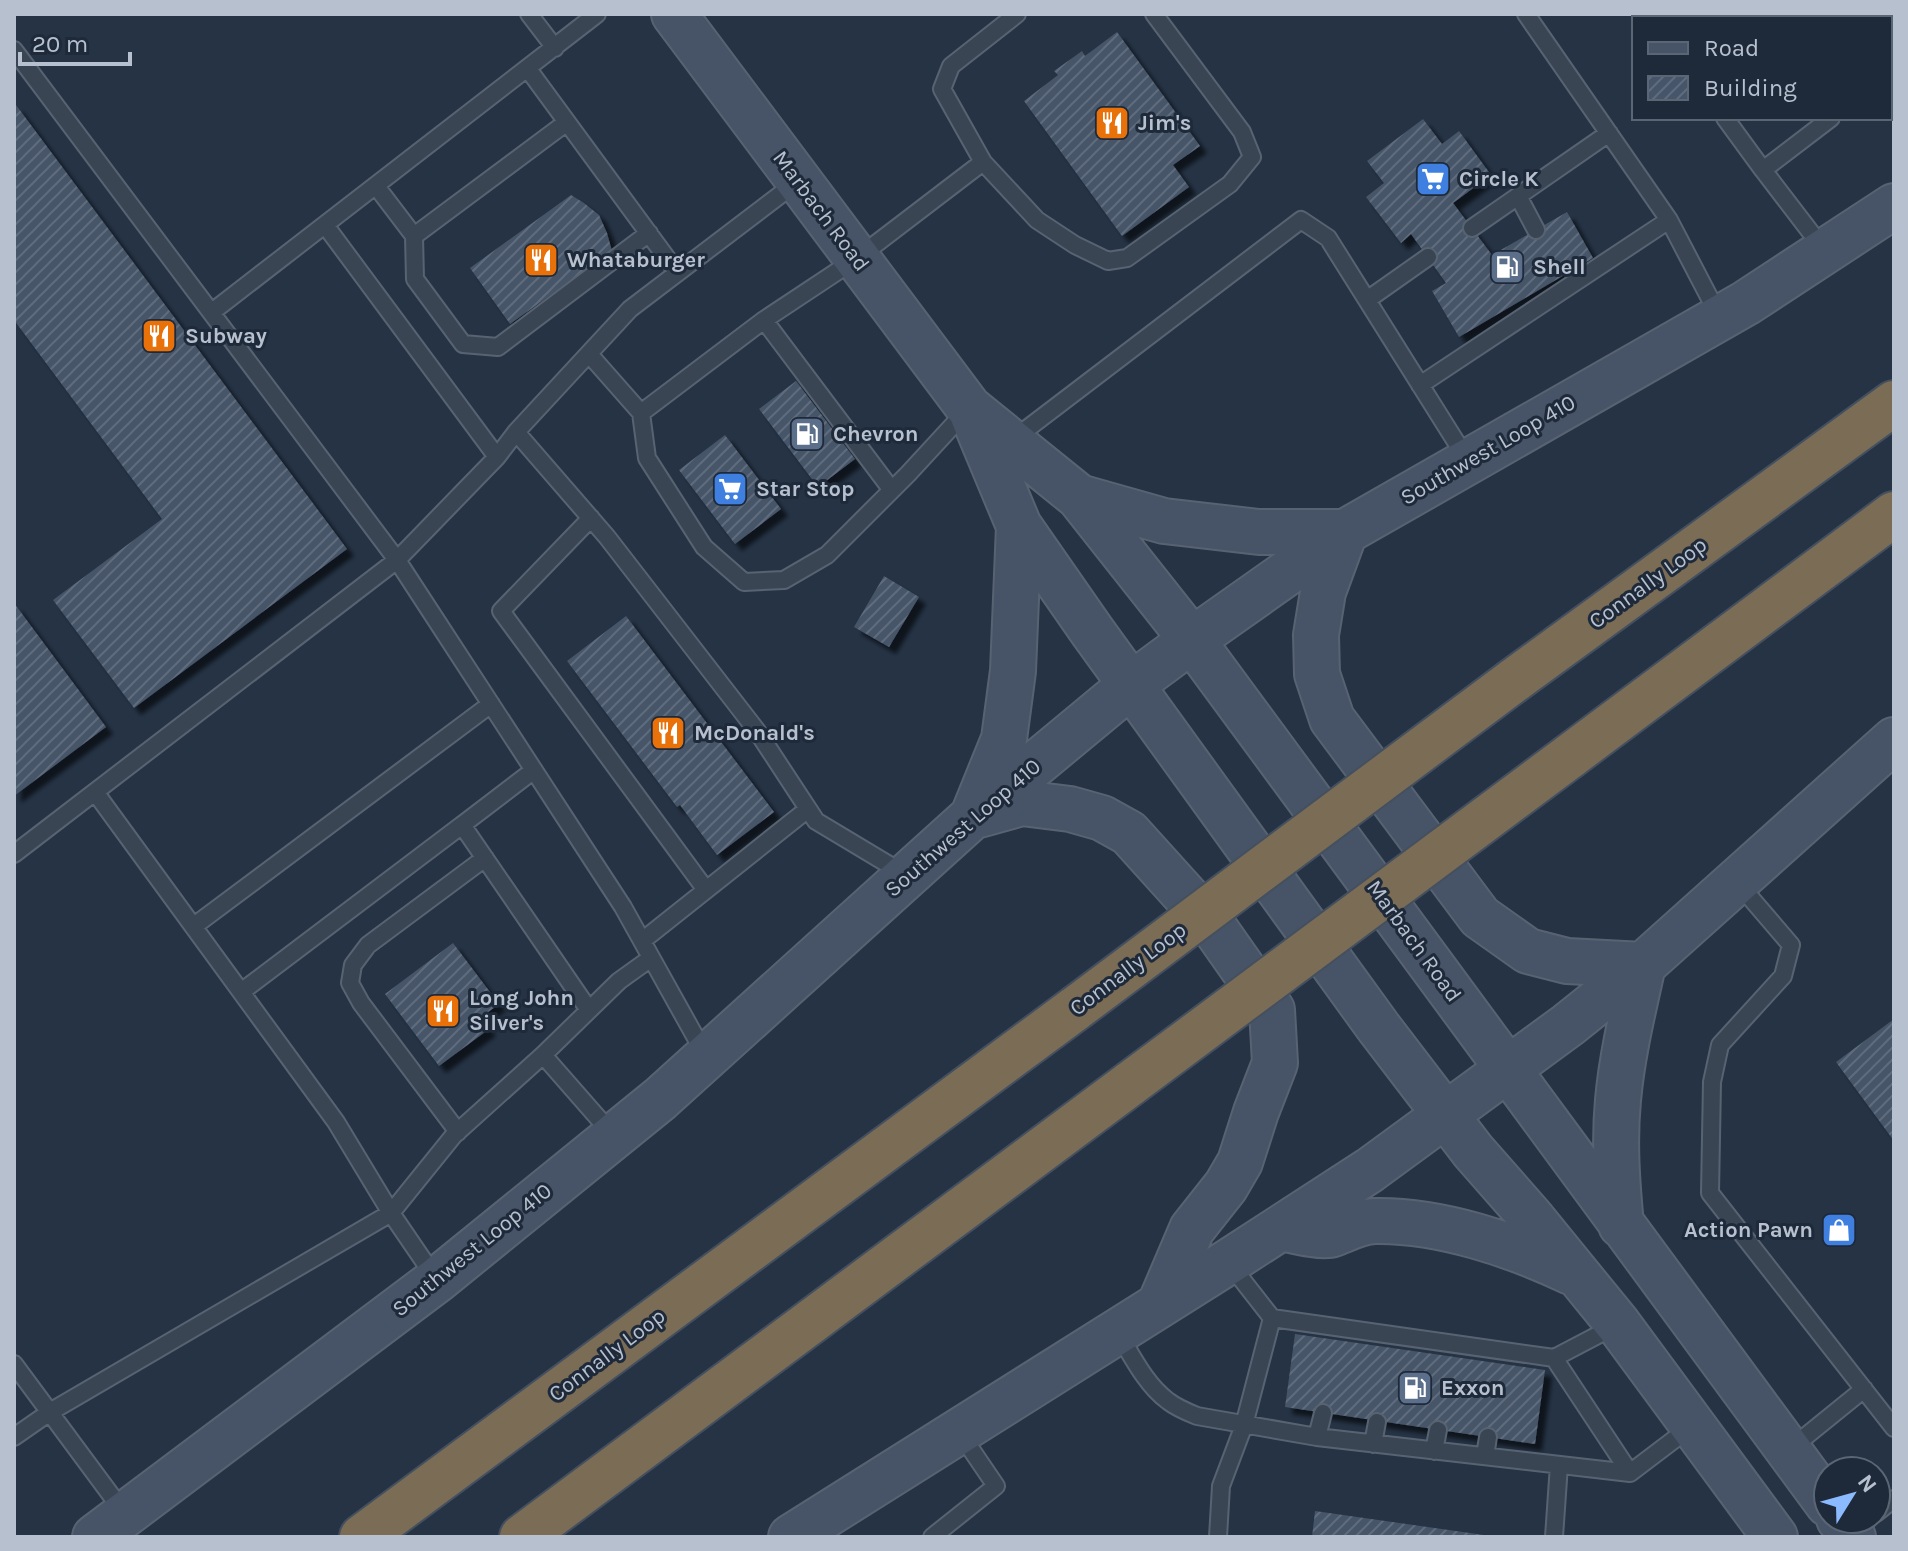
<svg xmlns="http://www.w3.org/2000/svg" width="1908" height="1551" font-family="Karla,sans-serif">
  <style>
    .building { fill: url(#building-hatch); filter: url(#shadow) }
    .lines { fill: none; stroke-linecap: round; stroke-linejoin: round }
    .lane-casing { stroke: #586372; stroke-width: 20 }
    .secondary-casing { stroke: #586372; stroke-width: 48 }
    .highway-casing { stroke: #44505f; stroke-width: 48 }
    .lane { stroke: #3a4554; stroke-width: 16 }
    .secondary { stroke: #475468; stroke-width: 44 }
    .highway { stroke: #7b6c56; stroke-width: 44 }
    .highway-bridge-casing { stroke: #44505f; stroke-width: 48; stroke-linecap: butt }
    .highway-bridge { stroke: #7b6c56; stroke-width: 44 }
    .labels { text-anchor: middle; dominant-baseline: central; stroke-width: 6; stroke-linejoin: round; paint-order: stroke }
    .poi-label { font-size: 22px; font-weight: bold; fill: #b7c0ce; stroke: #1e2a3a; text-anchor: start }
    .street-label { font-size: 22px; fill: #b7c0ce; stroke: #1e2a3a }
  </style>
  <defs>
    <pattern id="building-hatch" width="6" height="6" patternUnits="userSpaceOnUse" patternTransform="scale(2)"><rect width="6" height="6" fill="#465569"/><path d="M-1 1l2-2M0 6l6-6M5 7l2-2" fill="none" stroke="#5e6c7d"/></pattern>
    <filter id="shadow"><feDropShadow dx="7" dy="7" stdDeviation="2" flood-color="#0009"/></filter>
  </defs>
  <rect width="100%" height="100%" fill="#253345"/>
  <path class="building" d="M1749,14h139l6,9 -4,3v-8h-146z
    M1117,32l83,114 -27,19 16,22 -67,49 -98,-135 34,-26 -4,-4 28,-20 3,5z
    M16,105l331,444 -213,159 -81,-108 109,-81 -148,-199v-214z
    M1423,119l19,25 17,-13 32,44 -38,28 39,52 75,-43 26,46 -134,79 -27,-46 14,-8 -35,-49 -10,9 -35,-46 18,-14 -17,-22z
    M571,195l13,8 15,12 8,18 5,18 -102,73 -40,-56z
    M796,381l59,78 -37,28 -59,-78z
    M725,435l56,74 -46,35 -56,-74z
    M884,576l35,21 -30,50 -35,-20z
    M14,603l92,124 -92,69z
    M626,616l148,196 -57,43 -37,-50 -3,2 -110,-146z
    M453,943l46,61 -19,14 9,11 -50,37 -54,-72z
    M1894,1019v122l-58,-79z
    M1295,1334l250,36 -10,74 -250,-37z
    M1315,1511l169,24v2h-172z"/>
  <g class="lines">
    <g class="lane-casing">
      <path id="lane" d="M529,14l26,34
        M1526,14l143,206
        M1648,14l3,4
        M14,50l383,510 226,347 83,149
        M528,69l149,203
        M1890,73l4,-3
        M1725,118l38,52 68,-52
        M983,162l-41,-73 9,-23 66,-52
        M1763,170l62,81
        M376,186l38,50 153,-114
        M1518,196l18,34
        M325,225l172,232
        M1472,228l137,-95
        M414,236l1,43 48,65 35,3 151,-114
        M1367,300l61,-43
        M212,312l385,-298
        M764,320l127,169
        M589,354l52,59 6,45 57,89 40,35 40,-2 43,-25 81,-81 59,-64
        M1420,385l249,-165 50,96
        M641,413l123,-93 92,-61 127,-97 54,58 38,25 33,16 19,-3 103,-74 22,-27 -10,-25 -88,-118
        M516,432l91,105 150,194 59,90 90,54
        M1011,441l290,-221 27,18 140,223
        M591,518l-90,93 205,279
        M95,792l241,330 55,91 45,66
        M462,825l72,-55
        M14,854l383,-294 100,-103 19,-25 114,-123 167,-127
        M1737,882l54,63 -8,31 -63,69 -8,37 -2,111 184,235
        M194,926l297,-222
        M642,941l166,-132
        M241,992l221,-167 127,185
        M543,1055l70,80
        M458,1132l-97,-129 -11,-20 3,-18 15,-20 117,-87
        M1229,1263l43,55 282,40 63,-33
        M1118,1333c14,23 28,52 50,68 9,7 19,11 29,15l120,21 313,36 62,-47
        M1554,1358l76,115
        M14,1364l111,150
        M14,1437l36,-25 341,-199 63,-78 89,-80 76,-74 32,-23
        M1317,1437l6,-24
        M1373,1444l4,-22
        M1790,1449l74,-60
        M1434,1451l4,-21
        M1485,1456l3,-19
        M1876,1513l18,-14
        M932,1537l64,-51 -36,-53
        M1218,1537l3,-51 23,-61 28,-107
        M1554,1537l5,-72"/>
    </g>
    <g class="secondary-casing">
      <path id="secondary" d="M674,14l295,394 110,89 113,143 636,864
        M973,416l46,110 73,105 287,397 94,123 57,65 88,108 157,213
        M1079,497l85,24 95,11h86
        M1345,532l-22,60 -7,43 1,39 15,45 148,198 48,34 39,10 76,4c-10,45 -21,90 -25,135 -4,42 -1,83 3,125
        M974,813l30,-74 9,-68 6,-145
        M979,815l43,-12 48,6 32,9 27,15 84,93 59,84 3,53 -19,49 -16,50 -14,24 -34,43 -32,75
        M1281,1228c11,2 38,9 48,7 4,0 8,-3 12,-4 11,-5 22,-10 35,-10 64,-1 138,24 195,51
        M1839,1519l14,18
        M95,1537l342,-257 223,-181 313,-283 158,-131 61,-45 153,-108 401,-229 148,-97
        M791,1537l437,-275 142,-92 198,-145 75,-60 251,-225"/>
    </g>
    <g class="highway-casing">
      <path id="highway" d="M1513,681l381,-278
        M1570,756l324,-242
        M362,1537l714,-529
        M522,1537l609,-454"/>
    </g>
    <use href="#lane" class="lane"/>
    <use href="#secondary" class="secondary"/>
    <use href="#highway" class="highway"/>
    <g class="highway-bridge-casing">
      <path id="highway-bridge" d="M1076,1008l437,-327
        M1131,1083l439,-327"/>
    </g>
    <use href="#highway-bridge" class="highway-bridge"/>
  </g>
  <defs>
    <g id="restaurant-square" transform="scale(1.8)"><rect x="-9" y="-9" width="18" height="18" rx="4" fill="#e8710a" stroke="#1e2a3a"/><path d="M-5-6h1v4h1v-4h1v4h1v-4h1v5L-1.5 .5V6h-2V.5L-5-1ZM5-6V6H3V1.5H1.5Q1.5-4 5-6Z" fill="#fff"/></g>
    <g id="supermarket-square" transform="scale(1.8)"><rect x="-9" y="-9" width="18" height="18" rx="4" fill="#3f7fe0" stroke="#1e2a3a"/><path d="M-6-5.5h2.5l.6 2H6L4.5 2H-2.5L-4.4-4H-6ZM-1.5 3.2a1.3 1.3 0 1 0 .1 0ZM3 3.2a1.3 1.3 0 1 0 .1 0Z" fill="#fff"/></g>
    <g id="fuel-square" transform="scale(1.8)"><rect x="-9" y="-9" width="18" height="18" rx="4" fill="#5c6f8a" stroke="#1e2a3a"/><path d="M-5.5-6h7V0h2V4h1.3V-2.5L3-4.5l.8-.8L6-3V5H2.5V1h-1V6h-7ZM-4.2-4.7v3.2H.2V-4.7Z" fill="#fff"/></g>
    <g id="shop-square" transform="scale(1.8)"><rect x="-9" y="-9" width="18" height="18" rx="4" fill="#3f7fe0" stroke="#1e2a3a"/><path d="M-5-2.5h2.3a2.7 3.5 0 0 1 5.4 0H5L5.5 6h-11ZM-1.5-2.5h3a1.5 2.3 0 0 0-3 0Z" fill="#fff"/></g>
  </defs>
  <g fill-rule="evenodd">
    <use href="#restaurant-square" x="1112" y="123"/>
    <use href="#supermarket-square" x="1433" y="179"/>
    <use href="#restaurant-square" x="541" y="260"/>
    <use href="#fuel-square" x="1507" y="267"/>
    <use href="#restaurant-square" x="159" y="336"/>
    <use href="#fuel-square" x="807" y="434"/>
    <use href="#supermarket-square" x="730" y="489"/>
    <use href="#restaurant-square" x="668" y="733"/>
    <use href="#restaurant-square" x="443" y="1011"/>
    <use href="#shop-square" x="1839" y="1230"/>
    <use href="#fuel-square" x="1415" y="1388"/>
  </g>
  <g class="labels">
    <g class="poi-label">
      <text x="1138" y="123">Jim's</text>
      <text x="1459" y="179">Circle K</text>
      <text x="567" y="260">Whataburger</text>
      <text x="1533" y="267">Shell</text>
      <text x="185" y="336">Subway</text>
      <text x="833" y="434">Chevron</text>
      <text x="756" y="489">Star Stop</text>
      <text x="694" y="733">McDonald's</text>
      <text x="469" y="998">Long John<tspan x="469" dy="25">Silver's</tspan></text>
      <text x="1813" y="1230" text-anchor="end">Action Pawn</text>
      <text x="1441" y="1388">Exxon</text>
    </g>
    <g class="street-label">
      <text transform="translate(821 211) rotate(53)">Marbach Road</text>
      <text transform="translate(1488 450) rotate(-30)">Southwest Loop 410</text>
      <text transform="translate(1648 583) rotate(-36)">Connally Loop</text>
      <text transform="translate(963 828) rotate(-41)">Southwest Loop 410</text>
      <text transform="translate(1414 941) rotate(54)">Marbach Road</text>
      <text transform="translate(1128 969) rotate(-37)">Connally Loop</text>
      <text transform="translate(472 1250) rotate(-39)">Southwest Loop 410</text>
      <text transform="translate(607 1355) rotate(-37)">Connally Loop</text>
    </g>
  </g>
  <rect width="1908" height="1551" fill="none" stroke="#b7c0ce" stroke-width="32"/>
  <rect x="1632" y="16" width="260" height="104" fill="#1e2a3a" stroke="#5b6675" stroke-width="2"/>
  <rect x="1648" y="42" width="40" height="12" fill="#475468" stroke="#5b6675" stroke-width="2"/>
  <text x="1704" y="56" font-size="24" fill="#b7c0ce">Road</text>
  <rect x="1648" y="76" width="40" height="24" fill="url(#building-hatch)" stroke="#5b6675" stroke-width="2"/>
  <text x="1704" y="96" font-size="24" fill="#b7c0ce">Building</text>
  <g transform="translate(1852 1495) rotate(53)"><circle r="38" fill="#1e2a3a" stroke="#5b6675" stroke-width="2"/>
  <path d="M0-6L14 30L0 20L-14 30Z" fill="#8bbaff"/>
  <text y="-12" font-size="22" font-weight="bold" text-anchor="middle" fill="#b7c0ce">N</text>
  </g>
  <path d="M20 52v12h110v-12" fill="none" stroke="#b7c0ce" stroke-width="4"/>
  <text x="32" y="52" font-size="24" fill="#b7c0ce" stroke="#1e2a3a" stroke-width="6" paint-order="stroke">20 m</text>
</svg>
